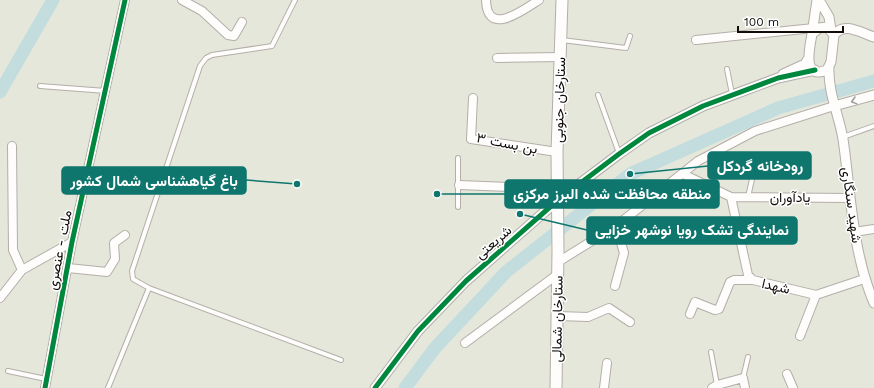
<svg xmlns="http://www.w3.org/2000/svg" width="874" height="388" font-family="'Work Sans',Vazirmatn,sans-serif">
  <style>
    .green { fill: #e4e7da }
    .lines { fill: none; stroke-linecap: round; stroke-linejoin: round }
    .river { stroke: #c3dddf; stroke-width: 13 }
    .service-casing { stroke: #b4aea9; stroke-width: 6 }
    .minor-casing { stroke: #b4aea9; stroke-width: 10 }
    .tertiary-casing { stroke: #b4aea9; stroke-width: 11 }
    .secondary-casing { stroke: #b4aea9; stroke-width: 13 }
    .service { stroke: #fefdfc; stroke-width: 4 }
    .minor { stroke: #fefdfc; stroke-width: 8 }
    .tertiary { stroke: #fefdfc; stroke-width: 9 }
    .secondary { stroke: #fefdfc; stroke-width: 11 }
    .cycleway-casing { stroke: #fff; stroke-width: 8 }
    .cycleway { stroke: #00873e; stroke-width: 5 }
    .oneway { stroke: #9f9d9b }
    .labels { text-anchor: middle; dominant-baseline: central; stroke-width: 3; stroke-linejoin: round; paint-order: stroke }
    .street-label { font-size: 14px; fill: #110c09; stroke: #fff }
    .leader { fill: none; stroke: #0f766e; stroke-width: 1.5 }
    .callout-dot { fill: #0f766e; stroke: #fff; stroke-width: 1.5 }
    .callout { fill: #0f766e; stroke: #0f766e; stroke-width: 1.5 }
    .callout-label { font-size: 15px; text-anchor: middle; font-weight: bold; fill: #fff }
  </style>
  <rect width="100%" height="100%" fill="#f7efe9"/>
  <path class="green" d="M0,0h874v388h-874z"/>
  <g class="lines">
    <path class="river" d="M0,92l53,-92
      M405,388l30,-40 71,-76 124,-98 148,-66 96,-27"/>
    <g class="service-casing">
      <path id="service" d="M562,40l64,8 4,-12
        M727,69l5,25
        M40,86l66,5
        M598,95l21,58
        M843,137l31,-11
        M458,158v49
        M748,197l7,-31
        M149,288l-16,-9 -1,-8 68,-205 6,-8 6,-3 60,-9 23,-46
        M711,352l6,33
        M8,371l38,8
        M743,378l5,-21
        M108,388l41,-100 192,72"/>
    </g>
    <g class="minor-casing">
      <path id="minor" d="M182,0l20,11 26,24 6,1 8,-14
        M486,0c1,38 37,10 53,0
        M696,40l118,-12
        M497,58l64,-1
        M473,98l-2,41 86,13
        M12,146l1,104 9,20
        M683,174l48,23 17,78 5,5 63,15 48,-16
        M459,185l98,4
        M731,197l119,1
        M854,232l20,-3
        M558,262l58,-36 82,-65 57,-30 79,-25
        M68,268l39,4 8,-13 -1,-16 11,-8
        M615,286l9,-33 -8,-27
        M0,298l22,-28 50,-28
        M690,314l5,-12 20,8 4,-1 11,-27 4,-2h19
        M558,316l30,1 21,-9 21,14
        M800,336l16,-41
        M465,343l93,-69
        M787,374l6,14
        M45,388l27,-146 53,-242
        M604,388l3,-25
        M712,388l5,-3 26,-7 2,10"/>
    </g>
    <g class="tertiary-casing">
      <path id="tertiary" d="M819,0l10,17 2,13
        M827,27l7,8 -3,27 -4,8c-26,11 -17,-24 -15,-36l7,-6z
        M812,34l5,-34
        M834,35c10,-14 27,-2 40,2
        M829,68c-1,25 10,47 14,71 8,55 9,112 31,164
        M783,74l22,-10 3,-5
        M834,106l40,-11
        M375,388l43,-57 48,-50 92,-81 61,-46 30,-21 54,-27 75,-28 37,-8"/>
    </g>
    <g class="secondary-casing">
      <path id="secondary" d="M556,388l2,-137 -1,-99 5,-152"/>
    </g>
    <use href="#service" class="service"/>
    <use href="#minor" class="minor"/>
    <use href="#tertiary" class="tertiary"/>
    <use href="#secondary" class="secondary"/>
    <g class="cycleway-casing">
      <path id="cycleway" d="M45,388l27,-146 53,-242
        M375,388l43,-57 48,-50 92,-81 61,-46 30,-21 54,-27 75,-28 37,-8"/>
    </g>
    <use href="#cycleway" class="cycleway"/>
  </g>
  <defs><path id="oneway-chevron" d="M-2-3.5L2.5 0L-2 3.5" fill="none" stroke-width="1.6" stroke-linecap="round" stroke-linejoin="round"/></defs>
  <use class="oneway" href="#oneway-chevron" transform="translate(854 101) rotate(165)"/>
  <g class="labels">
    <g class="street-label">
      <text transform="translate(559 100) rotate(-88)">ستارخان جنوبی</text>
      <text transform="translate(507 143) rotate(11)">بن بست ۳</text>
      <text x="790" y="197">یادآوران</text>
      <text transform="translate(852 205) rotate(82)">شهید سنگاری</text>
      <text transform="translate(493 242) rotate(-41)">شریعتی</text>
      <text transform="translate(59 250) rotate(-79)">ملت - عنصری</text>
      <text transform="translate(776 286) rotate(13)">شهدا</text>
      <text transform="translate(557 319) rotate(-89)">ستارخان شمالی</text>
    </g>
  </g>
  <path class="leader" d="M630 174L708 166M297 184L246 180M437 194L505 194M520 214L587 230"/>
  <g class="callout-dot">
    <circle cx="630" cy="174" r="4"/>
    <circle cx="297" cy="184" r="4"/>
    <circle cx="437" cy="194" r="4"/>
    <circle cx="520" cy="214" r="4"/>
  </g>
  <g class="callout">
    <rect x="708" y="152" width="103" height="27" rx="4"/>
    <rect x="62" y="167" width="184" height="27" rx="4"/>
    <rect x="505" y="180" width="214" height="28" rx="4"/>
    <rect x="587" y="217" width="210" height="27" rx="4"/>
  </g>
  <g class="callout-label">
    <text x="760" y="171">رودخانه گردکل</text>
    <text x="154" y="186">باغ گیاهشناسی شمال کشور</text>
    <text x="612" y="199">منطقه محافظت شده البرز مرکزی</text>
    <text x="692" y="235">نمایندگی تشک رویا نوشهر خزایی</text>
  </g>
  <path d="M738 26v6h105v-6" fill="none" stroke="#110c09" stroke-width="2"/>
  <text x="744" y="26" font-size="12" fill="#110c09" stroke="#ffffff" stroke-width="3" paint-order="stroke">100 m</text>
</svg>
